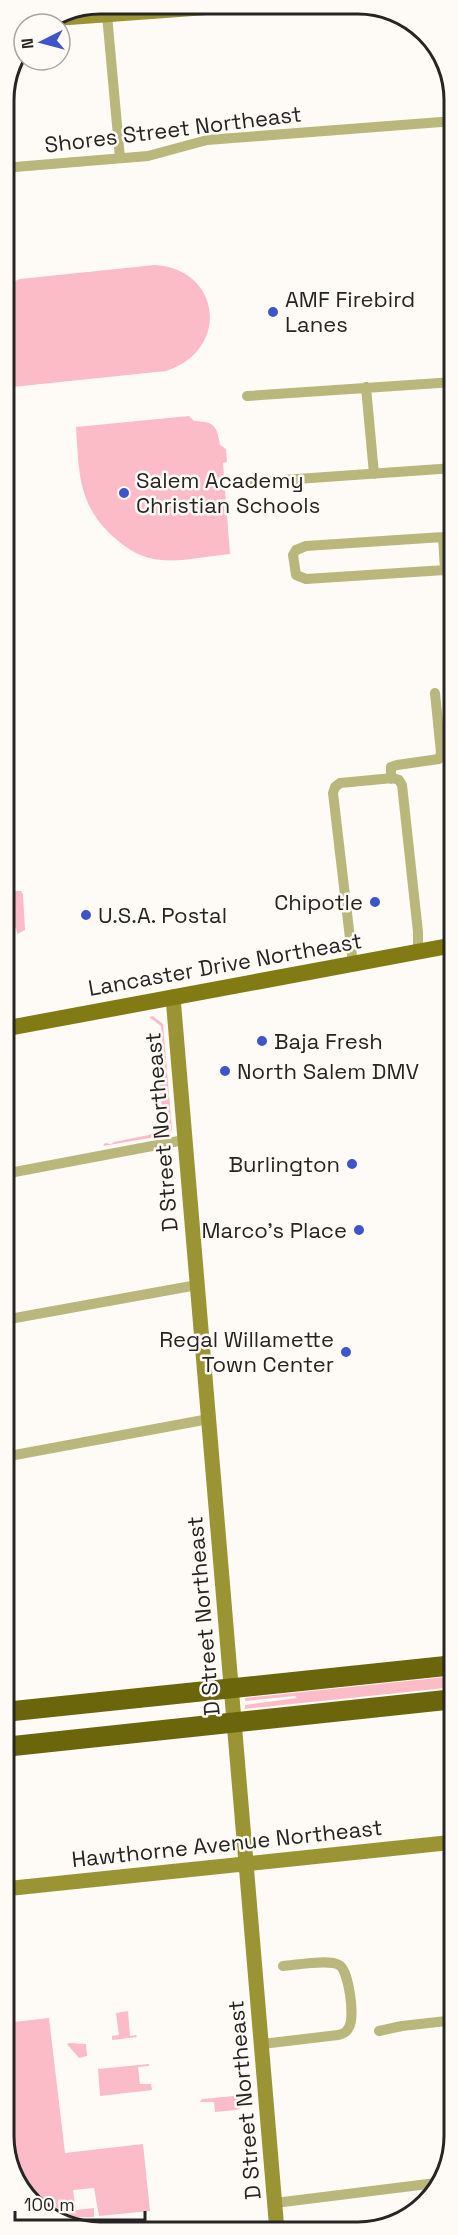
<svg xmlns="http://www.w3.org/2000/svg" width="458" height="2235" font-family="'Space Grotesk',sans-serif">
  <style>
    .green { fill: #fcbcc7 }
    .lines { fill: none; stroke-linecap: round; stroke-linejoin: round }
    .street { stroke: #bab77d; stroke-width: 10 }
    .secondary { stroke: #9b9435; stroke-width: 15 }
    .primary { stroke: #827b13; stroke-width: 16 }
    .highway { stroke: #6b650b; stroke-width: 20 }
    .poi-dot { fill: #3f54c8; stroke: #fefbf7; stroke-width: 2 }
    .labels { text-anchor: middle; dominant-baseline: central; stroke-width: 5; stroke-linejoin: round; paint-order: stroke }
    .street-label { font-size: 22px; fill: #262523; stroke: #fefbf7 }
    .poi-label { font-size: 22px; fill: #262523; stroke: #fefbf7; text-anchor: start }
    .rim { fill: none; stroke: #262523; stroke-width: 3 }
  </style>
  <rect width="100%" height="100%" fill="#fefbf7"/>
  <path class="green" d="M155,265c67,4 75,86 11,106l-163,17v-102l17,-7z
    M189,416l5,5c20,1 23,4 26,24l6,4 1,13 -4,1 7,91c-22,2 -47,8 -69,6 -17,-1 -33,-10 -45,-21 -38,-32 -37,-66 -40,-112z
    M15,891h6l2,3 2,36 -8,4 -1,-6 -13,2v-33l11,-1z
    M153,1016l10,8 9,106 -5,5 -64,11 2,-3 6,1 3,-2 35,-7 16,-10 2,-14 -5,-2 -4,-36 5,-2 3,-8 -2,-3 -3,-34 -12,-9z
    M455,1676v11l-210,22v-4l52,-7 -2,-2 -50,5v-3z
    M128,2011l2,25 6,-1 1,2 -25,3v-4l7,-1 -3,-22z
    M49,2018l16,135 78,-9 7,67 -51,5 -5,-28 -21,2 3,20 18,-2v9l-34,1 -33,-19 -23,-51v-125z
    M70,2043l16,1 1,12 -8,2 -12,-14z
    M149,2064v2l-11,1 2,17h11l1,6 -52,6 -2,-27z
    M245,2095l1,11 -10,4 -21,2 -1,-10h-14l2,-3z"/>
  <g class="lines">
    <path class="street" d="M107,15l13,143
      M3,168l145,-12 59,-16 247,-19
      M366,387l8,87
      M247,396l207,-14
      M254,482l200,-14
      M454,534l-11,3 -137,9 -10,4 -3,5 3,20 10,4 139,-9 6,7 3,1
      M443,537l2,33
      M391,779v-12l6,-2 42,-6 2,-6 -6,-60
      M353,964l-20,-171 2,-6 5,-4 53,-5 6,2 3,5 16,147v20
      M4,1174l180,-34
      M4,1320l193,-35
      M4,1457l205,-38
      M379,2031l23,-5 53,-6
      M262,2044l76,-9c5,-1 9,-3 11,-8 6,-9 0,-57 -10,-62 -10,-6 -43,0 -56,1
      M275,2203l161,-20"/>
    <path class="secondary" d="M62,18l179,-13
      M173,997l104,1234
      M4,1889l451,-47"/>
    <path class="primary" d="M3,1029l451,-84"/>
    <path class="highway" d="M4,1712l451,-47
      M4,1747l451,-48"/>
  </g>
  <g class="poi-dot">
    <circle cx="273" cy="312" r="6"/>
    <circle cx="124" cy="493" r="6"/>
    <circle cx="375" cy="902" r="6"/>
    <circle cx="86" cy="915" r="6"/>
    <circle cx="262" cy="1041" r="6"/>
    <circle cx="225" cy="1071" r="6"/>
    <circle cx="352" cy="1164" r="6"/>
    <circle cx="359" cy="1230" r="6"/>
    <circle cx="346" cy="1352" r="6"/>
  </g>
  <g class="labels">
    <g class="street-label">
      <text transform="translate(173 129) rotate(-7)">Shores Street Northeast</text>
      <text transform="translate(225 964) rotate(-10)">Lancaster Drive Northeast</text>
      <text transform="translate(161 1132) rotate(-95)">D Street Northeast</text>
      <text transform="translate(203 1616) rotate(-95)">D Street Northeast</text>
      <text transform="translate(227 1843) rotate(-6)">Hawthorne Avenue Northeast</text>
      <text transform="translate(244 2100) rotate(-95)">D Street Northeast</text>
    </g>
    <g class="poi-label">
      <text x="285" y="299">AMF Firebird<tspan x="285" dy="25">Lanes</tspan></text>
      <text x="136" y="480">Salem Academy<tspan x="136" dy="25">Christian Schools</tspan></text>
      <text x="363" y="902" text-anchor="end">Chipotle</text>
      <text x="98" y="915">U.S.A. Postal</text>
      <text x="274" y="1041">Baja Fresh</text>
      <text x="237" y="1071">North Salem DMV</text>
      <text x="340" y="1164" text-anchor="end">Burlington</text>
      <text x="347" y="1230" text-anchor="end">Marco's Place</text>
      <text x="334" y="1339" text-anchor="end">Regal Willamette<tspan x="334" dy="25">Town Center</tspan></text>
    </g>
  </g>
  <path d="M0 0H458V2235H0ZM100 14H358A86 86 0 0 1 444 100V2136A86 86 0 0 1 358 2222H100A86 86 0 0 1 14 2136V100A86 86 0 0 1 100 14Z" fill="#fefbf7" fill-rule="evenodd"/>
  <path class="rim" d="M100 14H358A86 86 0 0 1 444 100V2136A86 86 0 0 1 358 2222H100A86 86 0 0 1 14 2136V100A86 86 0 0 1 100 14Z"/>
  <g transform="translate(42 42) rotate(264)"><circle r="28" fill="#fefbf7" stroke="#a8a5a2" stroke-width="1.5"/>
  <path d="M0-4.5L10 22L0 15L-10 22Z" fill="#3f54c8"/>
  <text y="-9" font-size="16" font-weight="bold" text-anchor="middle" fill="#262523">N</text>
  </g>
  <path d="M15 2211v9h130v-9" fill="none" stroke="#262523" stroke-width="3"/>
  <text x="24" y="2211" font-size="18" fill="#262523" stroke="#fefbf7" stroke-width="4.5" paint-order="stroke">100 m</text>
</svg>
